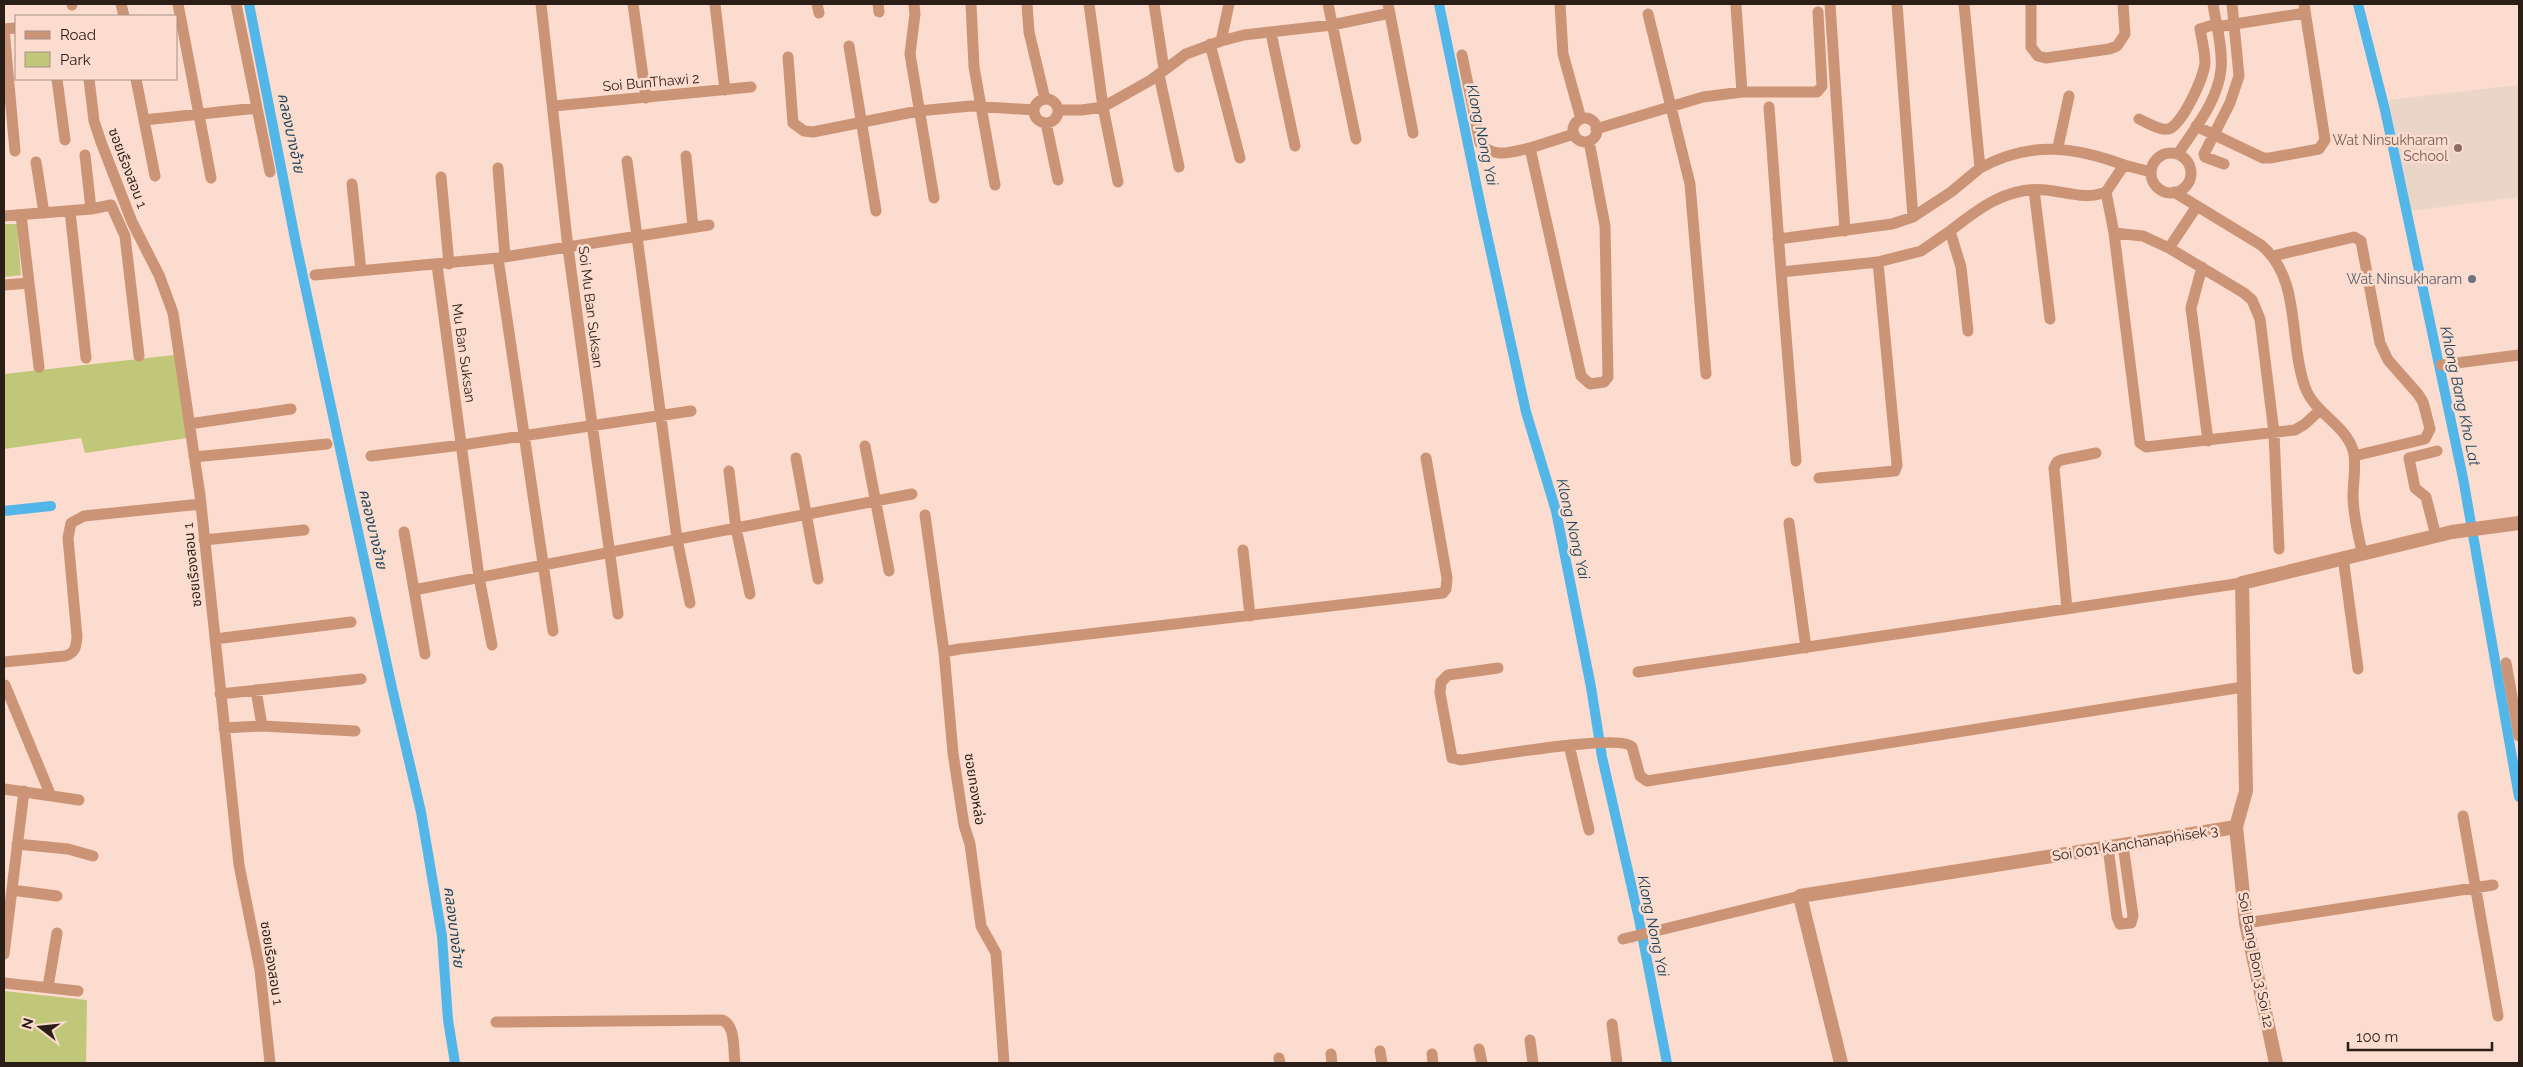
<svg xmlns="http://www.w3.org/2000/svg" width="2523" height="1067" font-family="Raleway,'Noto Sans Thai',sans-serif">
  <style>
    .education { fill: #ead5c7 }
    .green { fill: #c1c778 }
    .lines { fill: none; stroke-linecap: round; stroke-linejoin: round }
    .canal { stroke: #52b6e8; stroke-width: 10 }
    .minor { stroke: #cc9476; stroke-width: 11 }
    .tertiary { stroke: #cc9476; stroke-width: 14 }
    .education-dot { fill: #8d6e63; stroke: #fbdcce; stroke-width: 2 }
    .worship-dot { fill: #6b7280; stroke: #fbdcce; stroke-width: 2 }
    .labels { text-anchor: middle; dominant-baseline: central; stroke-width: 5; stroke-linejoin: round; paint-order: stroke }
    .street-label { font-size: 14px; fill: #2b1e17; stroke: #fbdcce }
    .education-label { font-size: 14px; fill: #785e54; stroke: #fbdcce; text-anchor: end }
    .worship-label { font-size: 14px; fill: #5b616d; stroke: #fbdcce; text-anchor: end }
    .water-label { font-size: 15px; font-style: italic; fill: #1c465c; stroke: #fbdcce }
  </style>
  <rect width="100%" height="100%" fill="#fbdcce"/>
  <path class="education" d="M2519,85v112l-110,14 -20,-111z"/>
  <path class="green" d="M4,224h13l4,51 -17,2z
    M174,355l13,83 -102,15 -4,-15 -77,11v-75z
    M4,991l83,9 -1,63h-82z"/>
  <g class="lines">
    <path class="canal" d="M249,4l47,240 51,237 45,207 29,124 21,124 6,84 7,43
      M1439,4l43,208 44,200 30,99 35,176 11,70 37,162 28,144
      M2358,4l27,106 78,368 56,319
      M4,511l47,-5"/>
    <path class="minor" d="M121,4l3,12
      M178,4l33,174
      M236,4l34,168
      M541,4l27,244 50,366
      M633,4l13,94
      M715,4l10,86
      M817,4l2,9
      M878,4l1,8
      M914,4l1,10 -5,40 24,144
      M971,4l3,63 21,118
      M1027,4l2,28 16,67
      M1089,4l14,103 15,75
      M1154,4l10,65
      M1328,4l28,135
      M1388,4l25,129
      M1560,4l3,50 18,65
      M1830,4l15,227
      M1964,4l16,164c49,-27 93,-22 144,-3
      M2031,4v43l7,9 8,2 63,-9 8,-3 8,-12 -2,-30
      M72,5v-1
      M1736,6l6,86
      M1648,14l42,170 16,190
      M2216,27l89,-14
      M4,29l11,122
      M4,29l12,-1
      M1271,33l24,113
      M1221,41l23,-6 88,-10 58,-12
      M1210,44l30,114
      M849,46l27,165
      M1462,55l18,88c14,17 33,8 50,5
      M788,57l5,66 11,8 9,1 105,-21 53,-5 63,4
      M1159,75l20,92
      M57,79l8,61
      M89,79l5,42 7,21 31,80 27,53 14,38 27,182 39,370 21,105 10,93
      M136,79l19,97
      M1034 111a12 12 0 1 1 24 0a12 12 0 1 1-24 0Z
      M554,106l197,-19
      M1769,107l12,165
      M1059,110h23l21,-3 48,-27 35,-26 35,-13 8,-37
      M1573 130a12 12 0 1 1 24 0a12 12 0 1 1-24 0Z
      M2139,119c7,3 21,12 29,10 14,-3 36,-52 37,-66 0,-11 -3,-23 -5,-34l16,-5
      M144,120l113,-12
      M1046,123l12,57
      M2196,126l67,32h7l49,-9 6,-9 -21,-136
      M1596,129l107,-32 39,-5h75l5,-6 -4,-74
      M1574,134l-44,14 51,228 9,8 14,-2 4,-5 -3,-151 -16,-85
      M2058,147l11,-51
      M2151 173a20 20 0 1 1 40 0a20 20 0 1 1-40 0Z
      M2178,154c17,-26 40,-53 43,-85 2,-21 -5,-45 -8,-65
      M85,155l6,54
      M686,156l7,71
      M627,161l50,378 13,64
      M36,162l8,51
      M2224,164l-19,-7 -1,-3 26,-51 9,-27 -7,-72
      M498,168l7,89
      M2151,172l-27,-7 -18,27 8,41 26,210 6,4 149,-17 10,-6 15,-14
      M441,177l8,87
      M352,184l9,87
      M2034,190l16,129
      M2174,192l87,53c41,34 27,95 44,142 9,26 40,37 48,63 4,14 0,31 0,46 0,18 5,38 9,56
      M70,211l16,147
      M21,215l18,152
      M4,216l87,-7 20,-4 14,31 14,120
      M1913,217l38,-25 29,-24
      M2114,233l29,3 26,12 75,45 8,7 8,19 14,114 5,116
      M1778,239l114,-15 21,-7 -16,-213
      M2169,248l28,-42
      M2273,256l81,-19 7,4 19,102 8,17 30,34 5,8 7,27 -5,10 -71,17
      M498,258l55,373
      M437,265l42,312 13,68
      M2202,267l-11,41 17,133
      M315,275l183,-17 211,-33
      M4,285l25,-2
      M1968,331l-7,-64 -11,-36c28,-22 57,-45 96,-41 21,2 40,10 60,2
      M2441,365l78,-10
      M189,424l102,-15
      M865,446l24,125
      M371,456l91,-11 229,-34
      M194,457l133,-13
      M796,458l22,121
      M1796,461l-15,-189 97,-10
      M729,471l7,57 14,66
      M1819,478l76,-7 2,-6 -19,-203 43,-11 29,-20
      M925,515l19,137 9,101 11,72 6,19 11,82 15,27 8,110
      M1789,523l17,125
      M404,532l21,122
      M2436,536l-10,-39 -11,-9 -6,-30 28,-7
      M204,540l100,-10
      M1243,550l7,66
      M2343,557l15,112
      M414,590l498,-96
      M2067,609l-13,-141 3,-6 4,-2 35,-7
      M215,639l136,-17
      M944,652l15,-3 484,-56 3,-4 1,-11 -21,-120
      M4,662l61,-6c10,-3 11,-8 12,-19l-9,-99 3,-15 13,-7 117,-12
      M2506,663l13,73
      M1498,668l-50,7 -7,7 -1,11 12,65 9,2c24,-3 160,-27 171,-13l8,29 7,5 596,-94
      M1638,672l604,-89
      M5,685l46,111
      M256,690l6,36
      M220,694l141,-15
      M224,728l38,-2 93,5
      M1569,745l20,85
      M4,789l75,11
      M2463,816l35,200
      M17,844l51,5 25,7
      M2108,847l9,70 3,7 11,-1 2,-7 -10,-71
      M12,890l45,6
      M2246,923l247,-38
      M1623,939l177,-43
      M4,954l20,-163
      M4,983l74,8
      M48,987l9,-54
      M496,1022l226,-2c14,5 11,30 13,43
      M1612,1024l5,39
      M1530,1040l3,23
      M1479,1049l3,14
      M1380,1051l2,12
      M1331,1054l1,9
      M1432,1054l1,9
      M1279,1058l1,5"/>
    <path class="tertiary" d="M2236,827l10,-36 -4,-208 210,-51 67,-9
      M2236,827l10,96 30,140
      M1841,1063l-41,-167 436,-69"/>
  </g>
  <circle class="education-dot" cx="2458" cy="148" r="5"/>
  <circle class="worship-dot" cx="2472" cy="279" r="5"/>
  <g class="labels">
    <g class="street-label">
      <text transform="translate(651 82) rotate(-5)">Soi BunThawi 2</text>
      <text transform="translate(128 168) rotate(69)">ซอยเรืองสอน 1</text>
      <text transform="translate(591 307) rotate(83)">Soi Mu Ban Suksan</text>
      <text transform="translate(464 353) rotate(82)">Mu Ban Suksan</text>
      <text transform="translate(192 565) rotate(-96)">ซอยเรืองสอน 1</text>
      <text transform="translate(975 789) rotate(81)">ซอยทองหล่อ</text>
      <text transform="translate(2135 843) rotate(-9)">Soi 001 Kanchanaphisek 3</text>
      <text transform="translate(2256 960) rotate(79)">Soi Bang Bon 3 Soi 12</text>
      <text transform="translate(272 963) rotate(81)">ซอยเรืองสอน 1</text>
    </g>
    <g class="education-label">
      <text x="2448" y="140">Wat Ninsukharam<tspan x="2448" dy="16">School</tspan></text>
    </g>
    <g class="worship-label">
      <text x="2462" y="279">Wat Ninsukharam</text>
    </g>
    <g class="water-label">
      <text transform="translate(291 133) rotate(78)">คลองบางอ้าย</text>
      <text transform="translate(1482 135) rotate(78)">Klong Nong Yai</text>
      <text transform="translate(2460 396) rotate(78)">Khlong Bang Kho Lat</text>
      <text transform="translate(373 529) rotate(77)">คลองบางอ้าย</text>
      <text transform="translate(1573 529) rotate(77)">Klong Nong Yai</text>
      <text transform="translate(1653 926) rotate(78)">Klong Nong Yai</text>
      <text transform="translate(454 927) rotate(83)">คลองบางอ้าย</text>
    </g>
  </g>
  <rect width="2523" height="1067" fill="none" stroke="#2b1e17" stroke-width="10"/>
  <rect x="15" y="15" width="162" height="65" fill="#fbdcce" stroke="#a89085"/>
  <rect x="25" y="31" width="25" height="8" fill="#cc9476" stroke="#a89085"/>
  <text x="60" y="40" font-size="15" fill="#2b1e17">Road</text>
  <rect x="25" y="52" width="25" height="15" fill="#c1c778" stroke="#a89085"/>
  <text x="60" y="65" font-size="15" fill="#2b1e17">Park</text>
  <g transform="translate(40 1027) rotate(286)" stroke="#fbdcce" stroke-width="4" paint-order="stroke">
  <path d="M0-4L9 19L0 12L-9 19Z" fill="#2b1e17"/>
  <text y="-8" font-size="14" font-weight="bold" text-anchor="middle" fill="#2b1e17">N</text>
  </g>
  <path d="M2348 1042v8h144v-8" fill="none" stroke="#2b1e17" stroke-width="2.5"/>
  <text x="2356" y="1042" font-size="15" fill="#2b1e17" stroke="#fbdcce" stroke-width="4" paint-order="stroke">100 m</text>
</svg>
